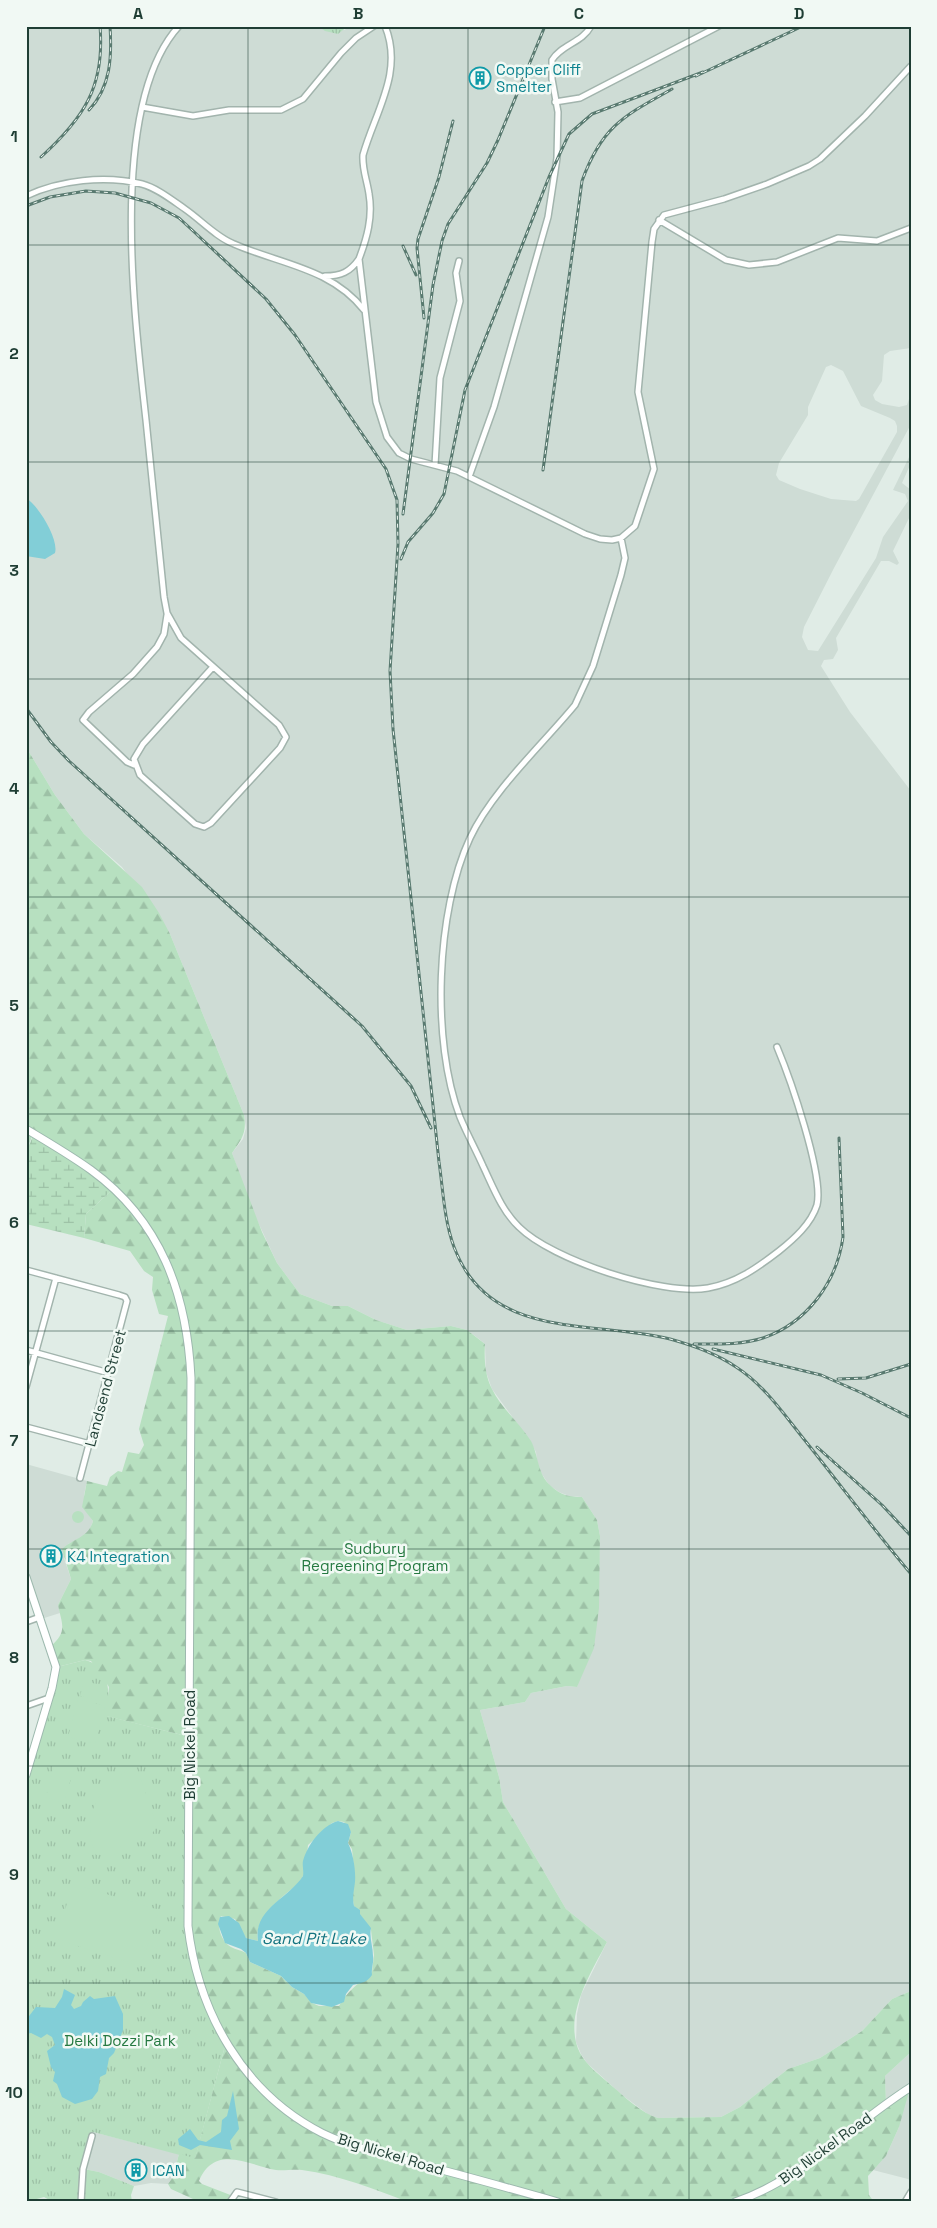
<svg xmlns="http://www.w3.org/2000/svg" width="937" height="2228" font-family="'Space Grotesk',sans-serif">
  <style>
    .built { fill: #cedcd5; fill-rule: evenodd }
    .grass { fill: url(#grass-tufts) }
    .forest { fill: url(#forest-firs); fill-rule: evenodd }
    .wetland { fill: url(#wetland-marsh) }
    .pitch { fill: #b7e0c0 }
    .water { fill: #82ced7 }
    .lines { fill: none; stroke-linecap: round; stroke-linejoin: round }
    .street-casing { stroke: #a2b4ad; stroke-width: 8 }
    .secondary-casing { stroke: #9db9ae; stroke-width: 9 }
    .street { stroke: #fff; stroke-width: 5 }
    .secondary { stroke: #fff; stroke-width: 7 }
    .rail-casing { stroke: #597a70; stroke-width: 3 }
    .rail { stroke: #f1f9f4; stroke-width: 1; stroke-dasharray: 4; stroke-linecap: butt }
    .grid { fill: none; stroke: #1f3e34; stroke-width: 1; stroke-opacity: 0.55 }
    .labels { text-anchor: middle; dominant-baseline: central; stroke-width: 5; stroke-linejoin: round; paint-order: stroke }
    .culture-label { font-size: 15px; fill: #0d838f; stroke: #f1f9f4; text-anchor: start }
    .street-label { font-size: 15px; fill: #1f3e34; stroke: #f1f9f4 }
    .park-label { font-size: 15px; fill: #257941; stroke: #f1f9f4 }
    .water-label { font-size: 16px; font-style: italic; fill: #137380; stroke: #f1f9f4 }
    .neatline { fill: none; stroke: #1f3e34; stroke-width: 2 }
    .grid-label { font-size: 16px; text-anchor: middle; font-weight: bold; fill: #1f3e34 }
  </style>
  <defs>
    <pattern id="grass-tufts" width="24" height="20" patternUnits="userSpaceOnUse" patternTransform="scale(1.25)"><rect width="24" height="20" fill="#b7e0c0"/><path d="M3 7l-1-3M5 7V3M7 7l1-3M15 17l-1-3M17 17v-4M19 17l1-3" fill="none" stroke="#9dc1a6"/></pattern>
    <pattern id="forest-firs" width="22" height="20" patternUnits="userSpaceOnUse" patternTransform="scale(1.25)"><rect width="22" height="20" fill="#b7e0c0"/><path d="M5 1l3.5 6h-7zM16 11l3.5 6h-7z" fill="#9dc1a6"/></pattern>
    <pattern id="wetland-marsh" width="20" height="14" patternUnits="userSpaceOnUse" patternTransform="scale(1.25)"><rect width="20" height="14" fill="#b7e0c0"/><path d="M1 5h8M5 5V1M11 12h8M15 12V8" fill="none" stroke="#9dc1a6"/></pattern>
  </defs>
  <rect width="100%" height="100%" fill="#e0ece6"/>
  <path class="built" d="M26,26h292l1,2 26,2 3,-4h563v322l-21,3 -6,4 -2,26 -9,14 2,5 7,4 17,3 8,-2 4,-12v31l-77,144 -30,59 -2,10 6,13 10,1 58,-93 7,-21 25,-36 -3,-7 -12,-4 18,-37v10l-9,20 9,7v24l-18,37 6,12 -2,2 -8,-4h-8l-45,77 2,12 -5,9 -9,1 -3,6 29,46 61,79v1200l-19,8 -30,32 -20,13 -22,14 -32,11 -48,38 -19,10 -63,1 -9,-3 -27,-20 -35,-32 -6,-9 -5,-12 1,-28 4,-19 26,-53 -41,-33 -63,-107 -4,-25 -19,-67 45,-8 6,-9 36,-7 10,1 22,-124 1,-27 -3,-16 -15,-23 -13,-1 -10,-4 -10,-7 -11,-17 -2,-16 -6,-11 -38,-52 -6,-17 -1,-28 -6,-5 -12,-9 -16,-4 -44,4 -31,-10 -28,-14h-16l-32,-12 -23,-31 -26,-56 -19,-54 11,-14 3,-11 -2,-13 -74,-181 -48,-67 -38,-33 -29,-39 -29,-48zM831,365l12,6 18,35 29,12 5,3 2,5v6l-38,67 -3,2 -25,-2 -31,-10 -21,-9 -3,-5 3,-12 29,-48v-8l18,-40z
    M26,1464l61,17 -3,14 1,14 8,12 -3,8 -6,8 -16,7 -4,14 7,21 -13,26 2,8 -19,6 -15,-44z
    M911,2052v129l-3,-2 -35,-9 13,-14 13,-29 -13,-24 -1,-27z
    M93,2132l86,22 -6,23 -5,7 -17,-1 -17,3 -35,-14 -15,-3z"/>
  <path class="grass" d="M318,26h30l-10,8 -13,-3z
    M85,1660c25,6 26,36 22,56l83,21 36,305 -31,117 -102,-27 -9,37 15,3 35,14 -3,9 1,7h-79l-9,-5 -18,5v-426l31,-109z"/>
  <path class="forest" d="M26,747l29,48 29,39 58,53 17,26 11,21 74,181c3,17 -2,24 -12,38l30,79 15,31 23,31 32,12h16l28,14 31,10 44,-4 16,4 18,14c-1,14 0,32 7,45 9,19 28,34 39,52 8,15 6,33 20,45 9,9 19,11 31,11l15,23 3,16 -1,72 -5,40 -17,39 -10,-1 -36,7 -6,9 -45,8 19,67 4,25 63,107 41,33c-16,31 -45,75 -27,111 7,13 21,23 32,33 13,11 29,27 46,32l63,-1 19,-10 48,-38 32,-11 22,-14 20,-13 30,-32 19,-8v61l-26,24 1,27 24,-15 -11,39 -13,29 -18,20 1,19 5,7h-466c-34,-13 -69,-27 -106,-32 -9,-1 -18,1 -26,0 -28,-5 -61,-27 -77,11l3,3 31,12 -3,6h-38l1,-3 -22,-10 -3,-5 5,-7 6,-23 16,4 31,-116 -34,-89 -2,-216 -84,-21 3,-29 -18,-26 -6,-1 -28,7 -7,-20c18,-16 12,-22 8,-42l13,-26 -9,-30c12,-11 26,-11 31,-28l-11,-14 5,-26 20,5 3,-9 8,-6 4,1 6,-20 11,2 5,-9 -5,-16 29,-113 -9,-2 -7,-24 1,-13 -9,-6 -14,-20 -46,-13 2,-24 26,-24 -79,-56 -7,18zM338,1821l6,1 7,10 -3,11 4,6 3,30 -3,16 2,11 17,24 3,25 -2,17c-15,13 -24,18 -33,34h-20l-7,-3 -8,-9 -12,-7 -11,-11 -31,-14 -4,-9c-5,-3 -10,-3 -15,-6 -10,-5 -15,-22 -10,-31l14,3 11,19 12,3c-5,-24 26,-45 42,-59l4,-8 -1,-11 4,-8 1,-10 24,-22z"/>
  <path class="wetland" d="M34,1134l79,55 -27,25 -2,24 -58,-14v-72z"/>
  <path class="pitch" d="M72 1517a6 6 0 1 1 12 0a6 6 0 1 1-12 0Z
    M84,1681l20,5 -4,15 -20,-5z
    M78,1699l27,7 -10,38 -27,-7z
    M59,1760l14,4 1,5 -9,29 -4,4 -15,-5 9,-35z
    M136,1766l20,56 -1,7 -4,6 -55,20c-17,-39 4,-72 40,-89z
    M73,1884l86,26 -18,56 -85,-27z"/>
  <path class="water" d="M26,498c12,7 33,41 29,55l-10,6 -19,-3z
    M338,1821l10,3 3,8 -3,11c5,10 8,27 7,39 -1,9 -3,15 -1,24l6,4v4l11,14c-2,9 2,18 2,28 1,7 -2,13 -1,19 -6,8 -10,8 -19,10l-7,9 -2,8 -12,5 -21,-4 -7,-9 -12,-7 -11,-11 -31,-14 -4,-9 -5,-4 -16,-6 -7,-19 2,-7 9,-1 10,7 7,15 12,3c-5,-32 30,-42 45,-65 1,-5 -1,-10 0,-15 4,-15 18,-35 35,-40z
    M64,1989l11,6 -4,10 3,4 7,-3 2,-4 7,-6 4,3 21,-3 8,18v16l-9,23 -5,5 -3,16 -6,3 -2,14 -6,8 -17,5 -13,-7 -5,-13 -4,-3 2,-9 -4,-5 -4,-16 8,-6 -3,-8 -5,-3 -6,4 -10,-5 -5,1v-14l10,-13 19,1 7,-11z
    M233,2091l6,38 -9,12 2,9 -32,-5 -9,5 -12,-5 -1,-6 12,-10 8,11 8,2 15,-10 1,-12 5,-4z"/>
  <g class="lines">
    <g class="street-casing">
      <path id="street" d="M179,26c-72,79 -44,294 -33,394 6,59 12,118 18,177l3,16 14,25 98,87 7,12 -6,11 -69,75 -7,4 -9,-3 -55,-49 -6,-16 9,-15 69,-76
        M385,26c19,46 -10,86 -22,129 -1,14 4,25 6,39 4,23 -2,44 -10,65l17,143 11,35 12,16 12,6 46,12 128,63 15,5 12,1 9,-2 14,-12 19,-57 -16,-77 14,-150 2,-13 10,-14 60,-16 43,-15 42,-18 11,-7 45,-43 46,-50
        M555,102l25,-4 139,-72
        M142,107l51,9 36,-6h52l22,-11 38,-46 15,-15 18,-12
        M26,196c34,-16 79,-21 116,-12 15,4 30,16 43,25 16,11 31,28 49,35 46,20 97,24 130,66
        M659,220l67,40 23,5 28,-3 61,-24 39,3 34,-13
        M325,276c16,0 25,-4 34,-17
        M435,465l5,-87 20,-77 -4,-28 3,-12
        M469,477l25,-70 54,-190 9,-59 1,-46 -6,-33v-19c10,-16 30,-17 39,-34
        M621,538l4,20 -4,17 -28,91 -18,39c-33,40 -83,86 -105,133 -34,73 -39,203 -10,279 7,17 16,33 23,49 10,21 19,45 36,61 33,33 143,69 189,61 28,-5 49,-20 71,-37 15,-12 32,-27 38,-46 7,-30 -27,-127 -40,-158
        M134,765l-7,-3 -44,-42 6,-8 44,-38 24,-27 7,-13 3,-19
        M26,1270l93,25 6,2 2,4 -47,177
        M26,1350l83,23
        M26,1387l30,-109
        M26,1427l64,17
        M26,1622l14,-5
        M26,1706l23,-8
        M81,2202l2,-33 9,-33
        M230,2202l7,-10 39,10
        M905,2202l6,-10"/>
    </g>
    <g class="secondary-casing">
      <path id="secondary" d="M26,1129c22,13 44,26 65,41 70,51 96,124 100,208l-3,548c10,86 55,167 134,207 31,15 65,22 97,31 47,12 93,25 139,38
        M26,1577l30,90 -4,21 -26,87
        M735,2202c68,-23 117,-78 176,-115"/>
    </g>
    <use href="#street" class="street"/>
    <use href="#secondary" class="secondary"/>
    <g class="rail-casing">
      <path id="rail" d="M696,76l107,-50
        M89,110c22,-23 23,-54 21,-84
        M41,157c43,-39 64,-71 59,-131
        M26,206l24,-9 36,-6 29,2 36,10 28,15 12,11 75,70 29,36 91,134 11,31 1,44 -8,127 3,58 46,433c4,27 5,58 15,85 35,94 138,73 216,92 22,6 47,15 66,28 27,17 47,46 67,71 36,45 71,92 108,136
        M403,246l13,29
        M424,318l-7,-70 1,-9 21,-62 14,-56
        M543,470l39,-289c20,-55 42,-65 90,-92
        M403,514l30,-229 9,-44 6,-17 39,-61 11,-23 47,-114
        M401,559l7,-17 25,-29 11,-19 21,-104 84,-213 20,-43 23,-20 111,-42
        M26,708l25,34 18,19 293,265 49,60 20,42
        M694,1344c23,0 47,1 69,-6 44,-15 74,-56 80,-101l-4,-99
        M713,1349l108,26 41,18 49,25
        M838,1379l28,-1 45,-14
        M817,1447l65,58 29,31"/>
    </g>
    <use href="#rail" class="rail"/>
  </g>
  <path class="grid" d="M248,26v2176M468,26v2176M689,26v2176M26,245h885M26,462h885M26,679h885M26,897h885M26,1114h885M26,1331h885M26,1549h885M26,1766h885M26,1983h885"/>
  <defs>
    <g id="building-ring" transform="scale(1.125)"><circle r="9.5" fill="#f1f9f4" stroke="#0f9aa8" stroke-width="1.5"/><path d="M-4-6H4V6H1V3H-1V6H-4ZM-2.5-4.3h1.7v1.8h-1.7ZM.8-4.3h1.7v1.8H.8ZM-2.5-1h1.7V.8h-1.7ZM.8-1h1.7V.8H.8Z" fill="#0f9aa8"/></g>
  </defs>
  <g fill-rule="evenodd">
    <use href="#building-ring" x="480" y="78"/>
    <use href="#building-ring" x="51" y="1556"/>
    <use href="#building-ring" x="136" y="2170"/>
  </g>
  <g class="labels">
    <g class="culture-label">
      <text x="496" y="69">Copper Cliff<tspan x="496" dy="17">Smelter</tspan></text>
      <text x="67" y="1556">K4 Integration</text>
      <text x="152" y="2170">ICAN</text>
    </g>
    <g class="street-label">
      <text transform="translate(105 1388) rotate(-75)">Landsend Street</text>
      <text transform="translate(189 1745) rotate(-90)">Big Nickel Road</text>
      <text transform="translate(825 2148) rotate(-36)">Big Nickel Road</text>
      <text transform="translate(391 2154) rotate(17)">Big Nickel Road</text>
    </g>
    <g class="park-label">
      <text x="375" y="1548">Sudbury<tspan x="375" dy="17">Regreening Program</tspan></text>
      <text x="120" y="2040">Delki Dozzi Park</text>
    </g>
    <g class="water-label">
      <text x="314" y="1938">Sand Pit Lake</text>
    </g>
  </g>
  <rect width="937" height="2228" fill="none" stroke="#f1f9f4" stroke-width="55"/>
  <rect x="28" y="28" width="882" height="2172" class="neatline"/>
  <g class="grid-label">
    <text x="138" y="19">A</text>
    <text x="358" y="19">B</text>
    <text x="579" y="19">C</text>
    <text x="799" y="19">D</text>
    <text x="14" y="142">1</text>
    <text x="14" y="359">2</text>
    <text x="14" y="576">3</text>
    <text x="14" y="794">4</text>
    <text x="14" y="1011">5</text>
    <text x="14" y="1228">6</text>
    <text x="14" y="1446">7</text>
    <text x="14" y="1663">8</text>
    <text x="14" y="1880">9</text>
    <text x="14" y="2098">10</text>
  </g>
</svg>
